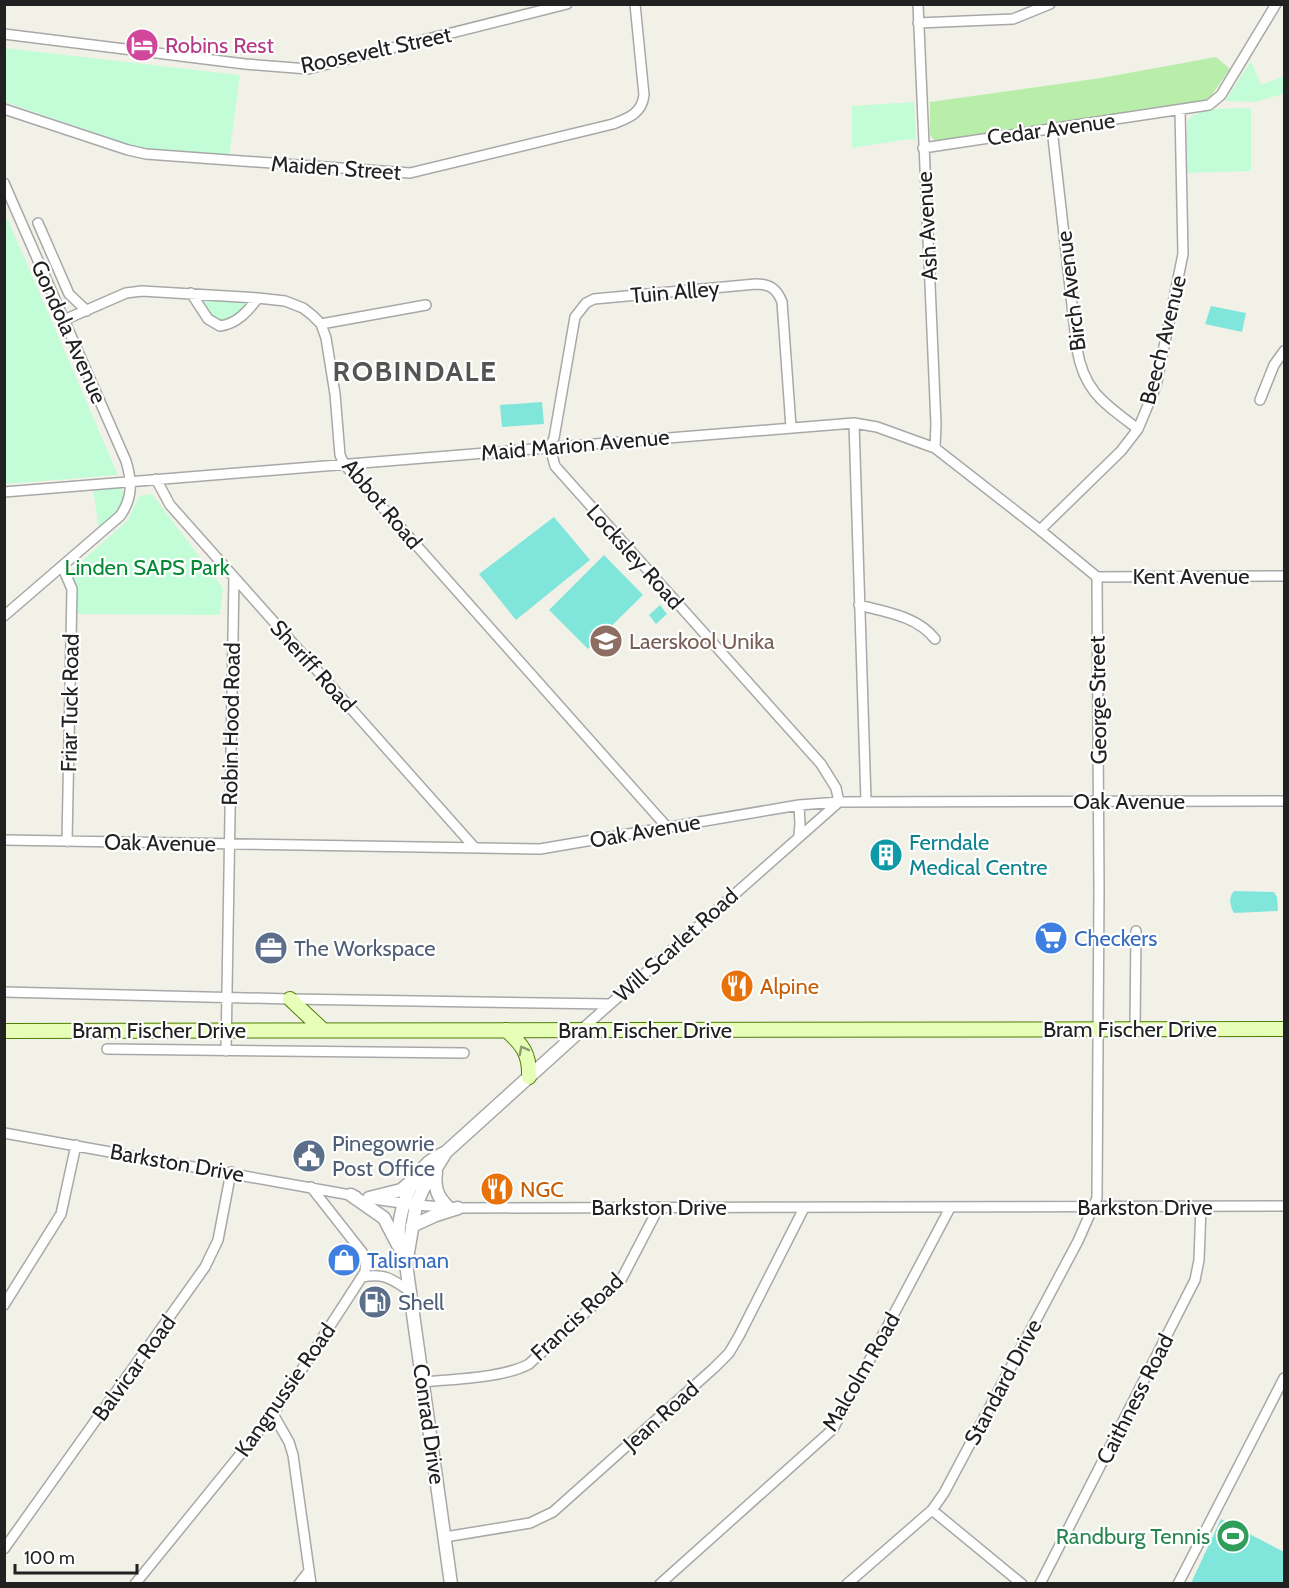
<svg xmlns="http://www.w3.org/2000/svg" width="1289" height="1588" font-family="Cabin,sans-serif">
  <style>
    .grass { fill: #b8eeaa }
    .park { fill: #c2fdd8 }
    .pitch { fill: #80e5db }
    .lines { fill: none; stroke-linecap: round; stroke-linejoin: round }
    .minor-casing { stroke: #a8a8a8; stroke-width: 12 }
    .tertiary-casing { stroke: #a8a8a8; stroke-width: 15 }
    .secondary-casing { stroke: #4e7f00; stroke-width: 16 }
    .minor { stroke: #fff; stroke-width: 9 }
    .tertiary { stroke: #fff; stroke-width: 12 }
    .secondary { stroke: #e7feb9; stroke-width: 14 }
    .oneway { stroke: #8e9b75 }
    .labels { text-anchor: middle; dominant-baseline: central; stroke-width: 4.5; stroke-linejoin: round; paint-order: stroke }
    .hotel-label { font-size: 22px; fill: #b23c85; stroke: #fff; text-anchor: start }
    .street-label { font-size: 22px; fill: #212121; stroke: #fff }
    .park-label { font-size: 22px; fill: #048935; stroke: #fff }
    .education-label { font-size: 22px; fill: #785e54; stroke: #fff; text-anchor: start }
    .culture-label { font-size: 22px; fill: #0d838f; stroke: #fff; text-anchor: start }
    .shop-label { font-size: 22px; fill: #366cbe; stroke: #fff; text-anchor: start }
    .service-label { font-size: 22px; fill: #4e5e75; stroke: #fff; text-anchor: start }
    .food-label { font-size: 22px; fill: #c56008; stroke: #fff; text-anchor: start }
    .leisure-label { font-size: 22px; fill: #27864d; stroke: #fff; text-anchor: end }
    .district-label { font-size: 28px; font-weight: bold; letter-spacing: 1.5px; fill: #545454; stroke: #fff }
  </style>
  <rect width="100%" height="100%" fill="#f2f1e7"/>
  <path class="grass" d="M1216,57l14,12 -22,31 -272,42 -6,-7v-33l171,-24z"/>
  <path class="park" d="M5,48l235,27 -11,82 -81,-6 -143,-49z
    M1251,61l10,24 23,-9v18l-29,8 -30,-1z
    M914,102l2,39 -7,-2 -57,9v-42z
    M1251,108v63l-64,2v-52c13,-15 46,-12 64,-13z
    M4,218l4,2 110,255 -113,9z
    M199,298l47,4 -7,11 -12,9 -14,-4z
    M114,487l7,2 4,5c-1,16 -15,25 -26,35l-6,-40z
    M152,494l71,94 -3,27 -143,-1v-29l-6,-14 57,-51 11,-24z"/>
  <path class="pitch" d="M1211,306l35,7 -4,19 -37,-8z
    M542,402l2,22 -42,3 -2,-22z
    M554,517l36,43 -74,60 -37,-46z
    M604,555l39,40 -55,54 -39,-39z
    M660,605l7,9 -11,10 -7,-9z
    M1234,891l40,1 3,5 1,14 -44,2c-4,-7 -6,-15 0,-22z
    M1221,1519l63,33v31h-93z"/>
  <g class="lines">
    <g class="minor-casing">
      <path id="minor" d="M918,4l18,420 -1,24
        M918,23l95,-4 37,-15
        M4,34l241,30 63,5 259,-65
        M4,109l124,41 18,4 264,19 203,-49c16,-6 29,-11 31,-29l-9,-91
        M1052,129l25,220c7,43 28,55 61,80
        M923,148l286,-43 12,-10 55,-91
        M4,183l122,278c6,20 7,37 -6,55l-116,100
        M38,223l31,71 18,17
        M191,293l17,26 12,7c17,-2 28,-15 38,-28
        M64,320l62,-27 16,-2 116,7 27,3 18,7 9,7 9,9 5,14 9,56 5,61 4,9 323,363
        M321,324l105,-19
        M1260,400l14,-35 10,-14
        M854,423l12,378
        M156,479l14,26 305,343
        M4,492l850,-69 23,4 58,21 105,82 57,47
        M1040,530l81,-79 17,-22 18,-43 27,-132 -3,-144
        M62,566l10,23 -5,253
        M1097,577l187,-1
        M859,605c27,7 58,11 76,34
        M799,805l1,19 -1,11
        M4,840l536,9 259,-44 40,-3 445,-1
        M4,992l286,7 320,5
        M582,1029l257,-227 -3,-14 -15,-24 -266,-298 -5,-19 4,-9 21,-121 11,-14 8,-4 162,-15c14,0 21,5 26,18l9,125
        M1135,1029l1,-98
        M107,1049l357,4
        M226,1051l8,-474
        M4,1133l352,63
        M373,1199l43,6 42,3 826,-2
        M362,1277c24,-4 29,2 48,14
        M4,1305l57,-91 15,-69
        M423,1382c30,-3 81,-4 106,-18l92,-84 38,-73
        M273,1414l16,28 4,13 18,129
        M932,1510l90,74
        M445,1537l85,-14 23,-11 161,-144 15,-15 10,-17 65,-128
        M4,1549l201,-282 13,-27 13,-68
        M135,1584l138,-170 92,-142 1,-11 -4,-9 -51,-65
        M299,1584l10,-13
        M660,1584l173,-155 117,-221
        M847,1584l85,-74 12,-17 134,-252 19,-43 2,-309 -2,-312
        M1040,1584l155,-304 4,-20 2,-53
        M1178,1584l106,-206"/>
    </g>
    <g class="tertiary-casing">
      <path id="tertiary" d="M446,1152l-23,37 -7,16 -10,59 45,320
        M436,1172c-2,16 1,25 13,36
        M351,1195l33,23 14,27
        M369,1198l32,-8 13,-11
        M412,1226l24,-11 22,-7
        M406,1264c-17,-30 -1,-80 23,-102 5,-4 11,-7 17,-10l136,-123"/>
    </g>
    <g class="secondary-casing">
      <path id="secondary" d="M290,999l33,31
        M506,1030c16,14 24,24 23,47
        M4,1031l1280,-2"/>
    </g>
    <use href="#minor" class="minor"/>
    <use href="#tertiary" class="tertiary"/>
    <use href="#secondary" class="secondary"/>
  </g>
  <defs><path id="oneway-chevron" d="M-2-3.5L2.5 0L-2 3.5" fill="none" stroke-width="1.6" stroke-linecap="round" stroke-linejoin="round" transform="scale(1.5)"/></defs>
  <use class="oneway" href="#oneway-chevron" transform="translate(523 1050) rotate(-118)"/>
  <defs>
    <g id="hotel-disc" transform="scale(1.725)"><circle r="9.5" fill="#d1479c" stroke="#fff"/><path d="M-6-4.5h1.5V1H6V5H4.5V3h-9V5H-6ZM-4 0a1.8 1.8 0 1 1 3.6 0ZM.5 0V-2.5h3Q6-2.5 6 0Z" fill="#fff"/></g>
    <g id="school-disc" transform="scale(1.725)"><circle r="9.5" fill="#8d6e63" stroke="#fff"/><path d="M0-5L7-2L0 1L-7-2ZM-4 1L0 2.5L4 1V4Q0 6-4 4Z" fill="#fff"/></g>
    <g id="building-disc" transform="scale(1.725)"><circle r="9.5" fill="#0f9aa8" stroke="#fff"/><path d="M-4-6H4V6H1V3H-1V6H-4ZM-2.5-4.3h1.7v1.8h-1.7ZM.8-4.3h1.7v1.8H.8ZM-2.5-1h1.7V.8h-1.7ZM.8-1h1.7V.8H.8Z" fill="#fff"/></g>
    <g id="supermarket-disc" transform="scale(1.725)"><circle r="9.5" fill="#3f7fe0" stroke="#fff"/><path d="M-6-5.5h2.5l.6 2H6L4.5 2H-2.5L-4.4-4H-6ZM-1.5 3.2a1.3 1.3 0 1 0 .1 0ZM3 3.2a1.3 1.3 0 1 0 .1 0Z" fill="#fff"/></g>
    <g id="office-disc" transform="scale(1.725)"><circle r="9.5" fill="#5c6f8a" stroke="#fff"/><path d="M-6-3h4V-5.5h4V-3h4V5H-6ZM-1-4.5V-3h2v-1.5ZM-6 0V1H6V0Z" fill="#fff"/></g>
    <g id="restaurant-disc" transform="scale(1.725)"><circle r="9.5" fill="#e8710a" stroke="#fff"/><path d="M-5-6h1v4h1v-4h1v4h1v-4h1v5L-1.5 .5V6h-2V.5L-5-1ZM5-6V6H3V1.5H1.5Q1.5-4 5-6Z" fill="#fff"/></g>
    <g id="civic-disc" transform="scale(1.725)"><circle r="9.5" fill="#5c6f8a" stroke="#fff"/><path d="M-.6-6.5H3V-4.5H.6V-3L4-1V1h2V6H-6V1h2V-1L-.6-3ZM-1.2 2.5V6h2.4V2.5Z" fill="#fff"/></g>
    <g id="shop-disc" transform="scale(1.725)"><circle r="9.5" fill="#3f7fe0" stroke="#fff"/><path d="M-5-2.5h2.3a2.7 3.5 0 0 1 5.4 0H5L5.5 6h-11ZM-1.5-2.5h3a1.5 2.3 0 0 0-3 0Z" fill="#fff"/></g>
    <g id="fuel-disc" transform="scale(1.725)"><circle r="9.5" fill="#5c6f8a" stroke="#fff"/><path d="M-5.5-6h7V0h2V4h1.3V-2.5L3-4.5l.8-.8L6-3V5H2.5V1h-1V6h-7ZM-4.2-4.7v3.2H.2V-4.7Z" fill="#fff"/></g>
    <g id="stadium-disc" transform="scale(1.725)"><circle r="9.5" fill="#2e9e5b" stroke="#fff"/><path d="M0-5a6.5 5 0 1 0 0 10a6.5 5 0 1 0 0-10ZM-3.5-1.8h7v3.6h-7Z" fill="#fff"/></g>
  </defs>
  <g fill-rule="evenodd">
    <use href="#hotel-disc" x="142" y="45"/>
    <use href="#school-disc" x="606" y="641"/>
    <use href="#building-disc" x="886" y="855"/>
    <use href="#supermarket-disc" x="1051" y="938"/>
    <use href="#office-disc" x="271" y="948"/>
    <use href="#restaurant-disc" x="737" y="986"/>
    <use href="#civic-disc" x="309" y="1156"/>
    <use href="#restaurant-disc" x="497" y="1189"/>
    <use href="#shop-disc" x="344" y="1260"/>
    <use href="#fuel-disc" x="375" y="1302"/>
    <use href="#stadium-disc" x="1233" y="1536"/>
  </g>
  <g class="labels">
    <g class="hotel-label">
      <text x="165" y="45">Robins Rest</text>
    </g>
    <g class="street-label">
      <text transform="translate(376 50) rotate(-12)">Roosevelt Street</text>
      <text transform="translate(1051 129) rotate(-8)">Cedar Avenue</text>
      <text transform="translate(336 168) rotate(4)">Maiden Street</text>
      <text transform="translate(927 226) rotate(-93)">Ash Avenue</text>
      <text transform="translate(1071 291) rotate(-97)">Birch Avenue</text>
      <text transform="translate(675 292) rotate(-5)">Tuin Alley</text>
      <text transform="translate(69 332) rotate(66)">Gondola Avenue</text>
      <text transform="translate(1163 340) rotate(-76)">Beech Avenue</text>
      <text transform="translate(575 445) rotate(-5)">Maid Marion Avenue</text>
      <text transform="translate(382 504) rotate(50)">Abbot Road</text>
      <text transform="translate(635 557) rotate(48)">Locksley Road</text>
      <text x="1191" y="576">Kent Avenue</text>
      <text transform="translate(313 666) rotate(48)">Sheriff Road</text>
      <text transform="translate(1098 700) rotate(-91)">George Street</text>
      <text transform="translate(70 703) rotate(-89)">Friar Tuck Road</text>
      <text transform="translate(231 724) rotate(-89)">Robin Hood Road</text>
      <text x="1129" y="801">Oak Avenue</text>
      <text transform="translate(645 831) rotate(-10)">Oak Avenue</text>
      <text transform="translate(160 843) rotate(1)">Oak Avenue</text>
      <text transform="translate(676 945) rotate(-42)">Will Scarlet Road</text>
      <text x="1130" y="1029">Bram Fischer Drive</text>
      <text x="159" y="1030">Bram Fischer Drive</text>
      <text x="645" y="1030">Bram Fischer Drive</text>
      <text transform="translate(177 1163) rotate(10)">Barkston Drive</text>
      <text x="659" y="1207">Barkston Drive</text>
      <text x="1145" y="1207">Barkston Drive</text>
      <text transform="translate(577 1317) rotate(-43)">Francis Road</text>
      <text transform="translate(134 1368) rotate(-54)">Balvicar Road</text>
      <text transform="translate(861 1372) rotate(-60)">Malcolm Road</text>
      <text transform="translate(1003 1382) rotate(-62)">Standard Drive</text>
      <text transform="translate(285 1390) rotate(-55)">Kangnussie Road</text>
      <text transform="translate(1135 1399) rotate(-63)">Caithness Road</text>
      <text transform="translate(661 1416) rotate(-42)">Jean Road</text>
      <text transform="translate(429 1424) rotate(82)">Conrad Drive</text>
    </g>
    <g class="park-label">
      <text x="147" y="567">Linden SAPS Park</text>
    </g>
    <g class="education-label">
      <text x="629" y="641">Laerskool Unika</text>
    </g>
    <g class="culture-label">
      <text x="909" y="842">Ferndale<tspan x="909" dy="25">Medical Centre</tspan></text>
    </g>
    <g class="shop-label">
      <text x="1074" y="938">Checkers</text>
      <text x="367" y="1260">Talisman</text>
    </g>
    <g class="service-label">
      <text x="294" y="948">The Workspace</text>
      <text x="332" y="1143">Pinegowrie<tspan x="332" dy="25">Post Office</tspan></text>
      <text x="398" y="1302">Shell</text>
    </g>
    <g class="food-label">
      <text x="760" y="986">Alpine</text>
      <text x="520" y="1189">NGC</text>
    </g>
    <g class="leisure-label">
      <text x="1210" y="1536">Randburg Tennis</text>
    </g>
    <g class="district-label">
      <text x="415" y="371">ROBINDALE</text>
    </g>
  </g>
  <rect width="1289" height="1588" fill="none" stroke="#212121" stroke-width="12"/>
  <path d="M15 1564v9h122v-9" fill="none" stroke="#212121" stroke-width="3"/>
  <text x="24" y="1564" font-size="18" fill="#212121" stroke="#ffffff" stroke-width="4.5" paint-order="stroke">100 m</text>
</svg>
